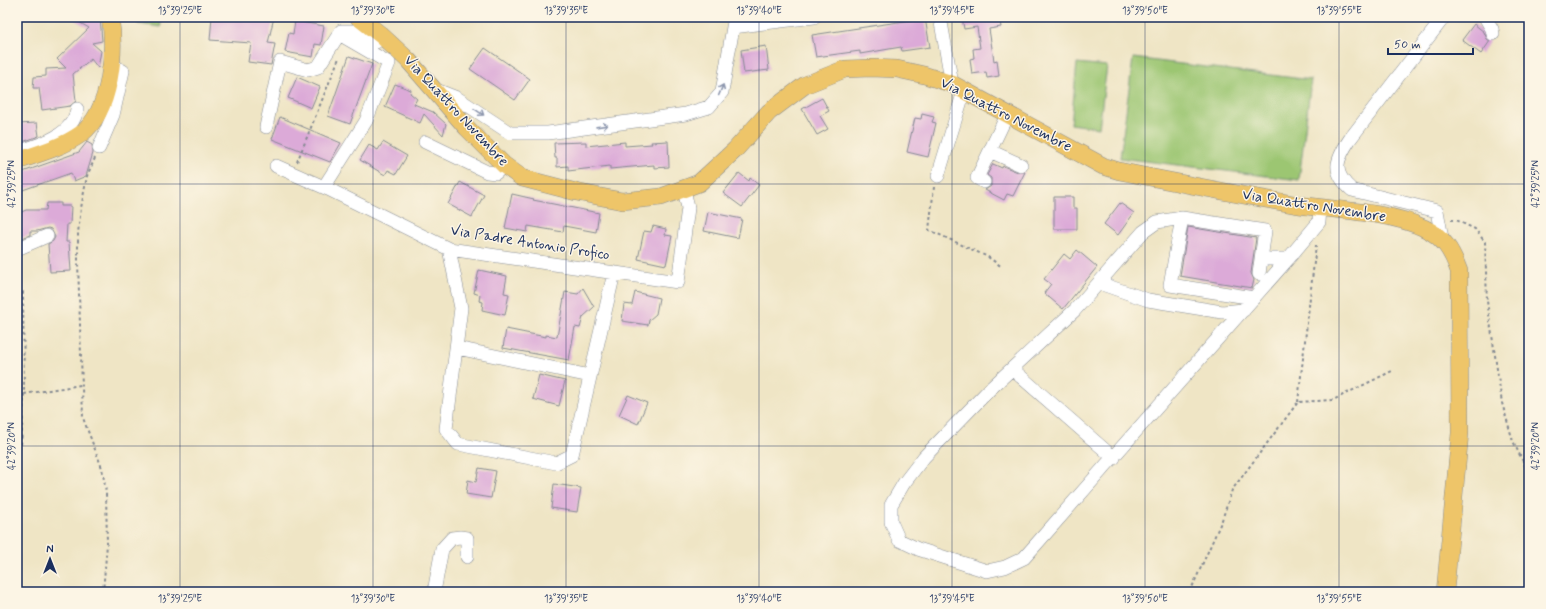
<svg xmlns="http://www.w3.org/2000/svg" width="1546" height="609" font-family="Mynerve,sans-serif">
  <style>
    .green { fill: #9cc672; stroke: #5c7a68 }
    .building { fill: #dcaad8 }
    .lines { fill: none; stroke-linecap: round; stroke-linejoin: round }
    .minor-casing { stroke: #858a92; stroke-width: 14 }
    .major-casing { stroke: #858a92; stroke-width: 18 }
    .path { stroke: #858a92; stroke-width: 2; stroke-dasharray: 3 3; stroke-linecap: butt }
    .minor { stroke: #fff; stroke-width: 13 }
    .major { stroke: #eec569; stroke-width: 17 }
    .oneway { stroke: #8d97ae }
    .ticks { fill: none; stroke: #1b2f5e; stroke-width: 1; stroke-opacity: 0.45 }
    .labels { text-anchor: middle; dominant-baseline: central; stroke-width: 3; stroke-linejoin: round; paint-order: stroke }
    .street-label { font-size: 15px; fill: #1b2f5e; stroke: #fcf5e5 }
    .neatline { fill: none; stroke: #1b2f5e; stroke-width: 1.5 }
    .ticks-label { font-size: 10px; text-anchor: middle; fill: #1b2f5e }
  </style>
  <rect width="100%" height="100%" fill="#fcf5e5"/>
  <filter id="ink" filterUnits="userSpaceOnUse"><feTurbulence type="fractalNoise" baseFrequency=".025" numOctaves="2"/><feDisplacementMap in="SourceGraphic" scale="8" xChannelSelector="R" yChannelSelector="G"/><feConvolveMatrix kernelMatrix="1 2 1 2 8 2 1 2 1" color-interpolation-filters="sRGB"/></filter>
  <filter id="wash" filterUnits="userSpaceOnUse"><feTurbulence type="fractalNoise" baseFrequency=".012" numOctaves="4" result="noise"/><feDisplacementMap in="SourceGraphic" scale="16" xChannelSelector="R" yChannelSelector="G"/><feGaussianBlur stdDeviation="0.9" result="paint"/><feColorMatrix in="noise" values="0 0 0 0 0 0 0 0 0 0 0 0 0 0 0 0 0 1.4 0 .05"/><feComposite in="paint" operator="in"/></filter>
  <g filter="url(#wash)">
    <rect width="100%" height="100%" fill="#efe5c5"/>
    <path class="green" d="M138,17h22l1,10 -23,-3z
      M1133,58l178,22 -12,100 -179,-22z
      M1077,63l30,3 -8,62 -28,-4z"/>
    <g id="blocks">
      <path class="building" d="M70,17h30l2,24 -10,2 9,8 -3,17 -7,-9 -18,15 3,27 -6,5 -28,4 -3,-22h-6l1,-11 12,-1v-7l20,-1 -9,-9 32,-31z
        M212,17h62l-6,26 7,1 -4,21 -23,-3 3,-19 -41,-3z
        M962,17h37l2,10 -12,2 5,32 3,-1 2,16 -12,2 -1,-6 -14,2 -2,-15 4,-1 -1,-9 7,-1 -3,-21 -13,2z
        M925,18l5,29 -28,4 -1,-4 -41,7v-3l-44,6 -4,-22z
        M295,21l29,5 -3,19 -6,-1 -2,13 -28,-5 4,-19 4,1z
        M1474,24l10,8 3,7 3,2 -9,13 -19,-14z
        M766,46l3,24 -25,3 -3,-23z
        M485,48l45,31 -15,21 -45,-31z
        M349,56l23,8 -22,60 -22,-8z
        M297,77l23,10 -9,21 -23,-10z
        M395,84l16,6 -1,3 7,6 -3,5 19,8 13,12 -3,11 -19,-21 -4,9 -35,-16z
        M822,98l7,13 -9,5 8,13 -11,6 -15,-26z
        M922,114l12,3 -2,5 4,1 -8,34 -21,-5 8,-34 6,1z
        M280,117l61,26 -11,19 -58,-23z
        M37,123l2,13 -22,8v-20z
        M668,141l1,26 -15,1v-3l-44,4v-3l-42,5v-5l-11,1v-9h-2l-1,-15 32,-1v4l39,-4v4l27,-2 -1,-2z
        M87,142l5,3 1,8 -7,23 -12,5 -3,-8 -54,19v-18l62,-22z
        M383,142l24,14 -11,18 -8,-4 -3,5 -25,-15 9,-15 9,5z
        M993,164l9,4 1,-2 15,6h7l-12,24 -6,-2 -3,6 -19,-10 6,-4v-8l-4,-3z
        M739,173l10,8 1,-3 9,7 -17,22 -19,-14z
        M460,182l24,13 -12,22 -24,-13z
        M512,194l22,5 -1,1 66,13 -3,19 -32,-6 -1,6 -35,-6 -1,6 -22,-4z
        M1054,197h19v11h4v21h-23z
        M47,203h14v3h10l-1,18h-3l-1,18h3l2,29 -21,1 -2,-28 5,-3 2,-4 -4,-8 -3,-1 -11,3h-7v4l-13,5v-26l9,-4h20z
        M1120,203l14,10 -16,22 -14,-11z
        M708,212l34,7 -4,19 -34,-7z
        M653,226l13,3 -1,6 7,1 -6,29 -28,-6 6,-28 7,1z
        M1188,227l68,11 -5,35 3,7 -2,8 -72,-12z
        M1077,250l20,17 -34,42 -19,-16 7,-9 -7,-5 20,-25 6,5z
        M479,270l28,6 -3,17 5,1 -4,21 -23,-5 1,-8 -4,-1 1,-6 -6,-2z
        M583,288l11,19 -11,10 -3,11 -5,-1 -6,33 -66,-12 3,-19 40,8v-2l11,2 8,-45 13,2z
        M635,292l24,6 -3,16 -7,6 -1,5 -26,-4 2,-17 8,1z
        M539,375l26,6 -6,25 -26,-7z
        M628,395l19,8 -9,21 -19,-9z
        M479,468l17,3 -5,27 -25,-4 2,-14 8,2z
        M554,484l27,4 -4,24 -26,-4z"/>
    </g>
  </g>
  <g filter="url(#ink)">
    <use href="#blocks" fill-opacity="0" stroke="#858a92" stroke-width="1"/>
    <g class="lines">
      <g class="minor-casing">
        <path id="minor" d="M735,17l-2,10 81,-10
          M940,17l12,67
          M1485,17l7,12 1,5
          M434,89l23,9 53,35h38l138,-19 23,-7 13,-15 11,-65
          M266,127l14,-65 28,8 10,-3 23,-36h14l21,11 5,-7
          M425,142l62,30 9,1 8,-8
          M99,148l14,-33 10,-44 -12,-7
          M990,151l31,14
          M17,152c22,-7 56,-16 60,-43
          M276,166l52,23 121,60 229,33 10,-74 -4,-19
          M938,176l26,-85
          M984,182l-7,-4 30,-63
          M324,187l42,-66 23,-58 -50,-29
          M1182,218l-12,67 84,13
          M1442,238l-5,-27 -85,-21c-21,-18 -16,-30 -2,-51l94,-122
          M17,249l30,-13
          M449,249l12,59 -15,121 12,15 98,19 16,-8 42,-182
          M1288,259l-264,299 -19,9 -18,4 -69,-22 -19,-9 -8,-18v-17l13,-22 20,-26 66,-68 85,-79 68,-78 14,-10 25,-4 83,13 -4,28h27l31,-37 1,-14
          M1259,274l2,-15
          M1099,283l49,17 74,12 22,-2
          M457,348l133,28
          M1012,369l102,89
          M434,592l8,-43 10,-11 8,-1 7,1v19"/>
      </g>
      <g class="major-casing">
        <path id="major" d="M358,17l23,18 27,25 59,68 37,37 18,13 54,14 46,9 39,-4 38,-14 36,-33 34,-38 36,-27 40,-16 26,-1 26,1 27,6 28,9 151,82 16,5c60,12 120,24 180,34 37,5 93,7 125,23 20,9 28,23 35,43l1,162 -15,159
          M17,161c21,-7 46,-14 64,-27 30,-23 35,-83 29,-117"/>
      </g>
      <path class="path" d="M95,158l-8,18 -6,32 -3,25v29l5,156 19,50 4,24 1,52 -4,48
        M297,162l42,-104
        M934,187l-5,43 59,27 14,10
        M1451,220h5l19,9 10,13 2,59 15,102 11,38 16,33
        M17,290l6,2 1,102 -3,53 -4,3
        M24,394l57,-9
        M1298,402l18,-157
        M1190,592l32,-72 10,-30 66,-88 35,-2 59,-29"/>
      <use href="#minor" class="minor"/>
      <use href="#major" class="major"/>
    </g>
    <defs><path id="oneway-shaft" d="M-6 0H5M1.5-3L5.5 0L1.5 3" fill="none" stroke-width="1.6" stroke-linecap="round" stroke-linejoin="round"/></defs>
    <g class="oneway">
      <use href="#oneway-shaft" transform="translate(721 90) rotate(-67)"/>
      <use href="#oneway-shaft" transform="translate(479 112) rotate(34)"/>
      <use href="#oneway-shaft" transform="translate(602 126) rotate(-8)"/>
    </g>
  </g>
  <path class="ticks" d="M180,17v575M373,17v575M566,17v575M759,17v575M952,17v575M1145,17v575M1339,17v575M17,184h1512M17,446h1512"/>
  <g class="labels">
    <g class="street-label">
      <text transform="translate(456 111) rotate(47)">Via Quattro Novembre</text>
      <text transform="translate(1006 115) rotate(27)">Via Quattro Novembre</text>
      <text transform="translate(1314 206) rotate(9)">Via Quattro Novembre</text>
      <text transform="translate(530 243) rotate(9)">Via Padre Antonio Profico</text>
    </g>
  </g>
  <rect width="1546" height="609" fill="none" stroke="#fcf5e5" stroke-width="44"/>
  <g transform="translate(50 559)" stroke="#fcf5e5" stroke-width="3" paint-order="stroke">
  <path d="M0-3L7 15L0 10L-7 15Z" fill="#1b2f5e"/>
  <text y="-6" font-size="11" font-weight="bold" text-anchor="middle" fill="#1b2f5e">N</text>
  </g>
  <path d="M1388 48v6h85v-6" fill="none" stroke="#1b2f5e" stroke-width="2"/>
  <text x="1394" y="48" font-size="12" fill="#1b2f5e" stroke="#fcf5e5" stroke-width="3" paint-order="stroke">50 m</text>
  <rect x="22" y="22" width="1502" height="565" class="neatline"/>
  <g class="ticks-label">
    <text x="180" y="14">13°39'25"E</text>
    <text x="373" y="14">13°39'30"E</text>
    <text x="566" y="14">13°39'35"E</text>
    <text x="759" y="14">13°39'40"E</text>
    <text x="952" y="14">13°39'45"E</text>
    <text x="1145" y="14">13°39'50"E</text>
    <text x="1339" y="14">13°39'55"E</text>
    <text transform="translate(11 184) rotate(-90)" y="4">42°39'25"N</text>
    <text transform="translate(1535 184) rotate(-90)" y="4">42°39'25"N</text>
    <text transform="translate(11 446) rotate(-90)" y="4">42°39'20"N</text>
    <text transform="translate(1535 446) rotate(-90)" y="4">42°39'20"N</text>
    <text x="180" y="602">13°39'25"E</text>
    <text x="373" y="602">13°39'30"E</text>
    <text x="566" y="602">13°39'35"E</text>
    <text x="759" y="602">13°39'40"E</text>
    <text x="952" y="602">13°39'45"E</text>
    <text x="1145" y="602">13°39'50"E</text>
    <text x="1339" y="602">13°39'55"E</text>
  </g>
</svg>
